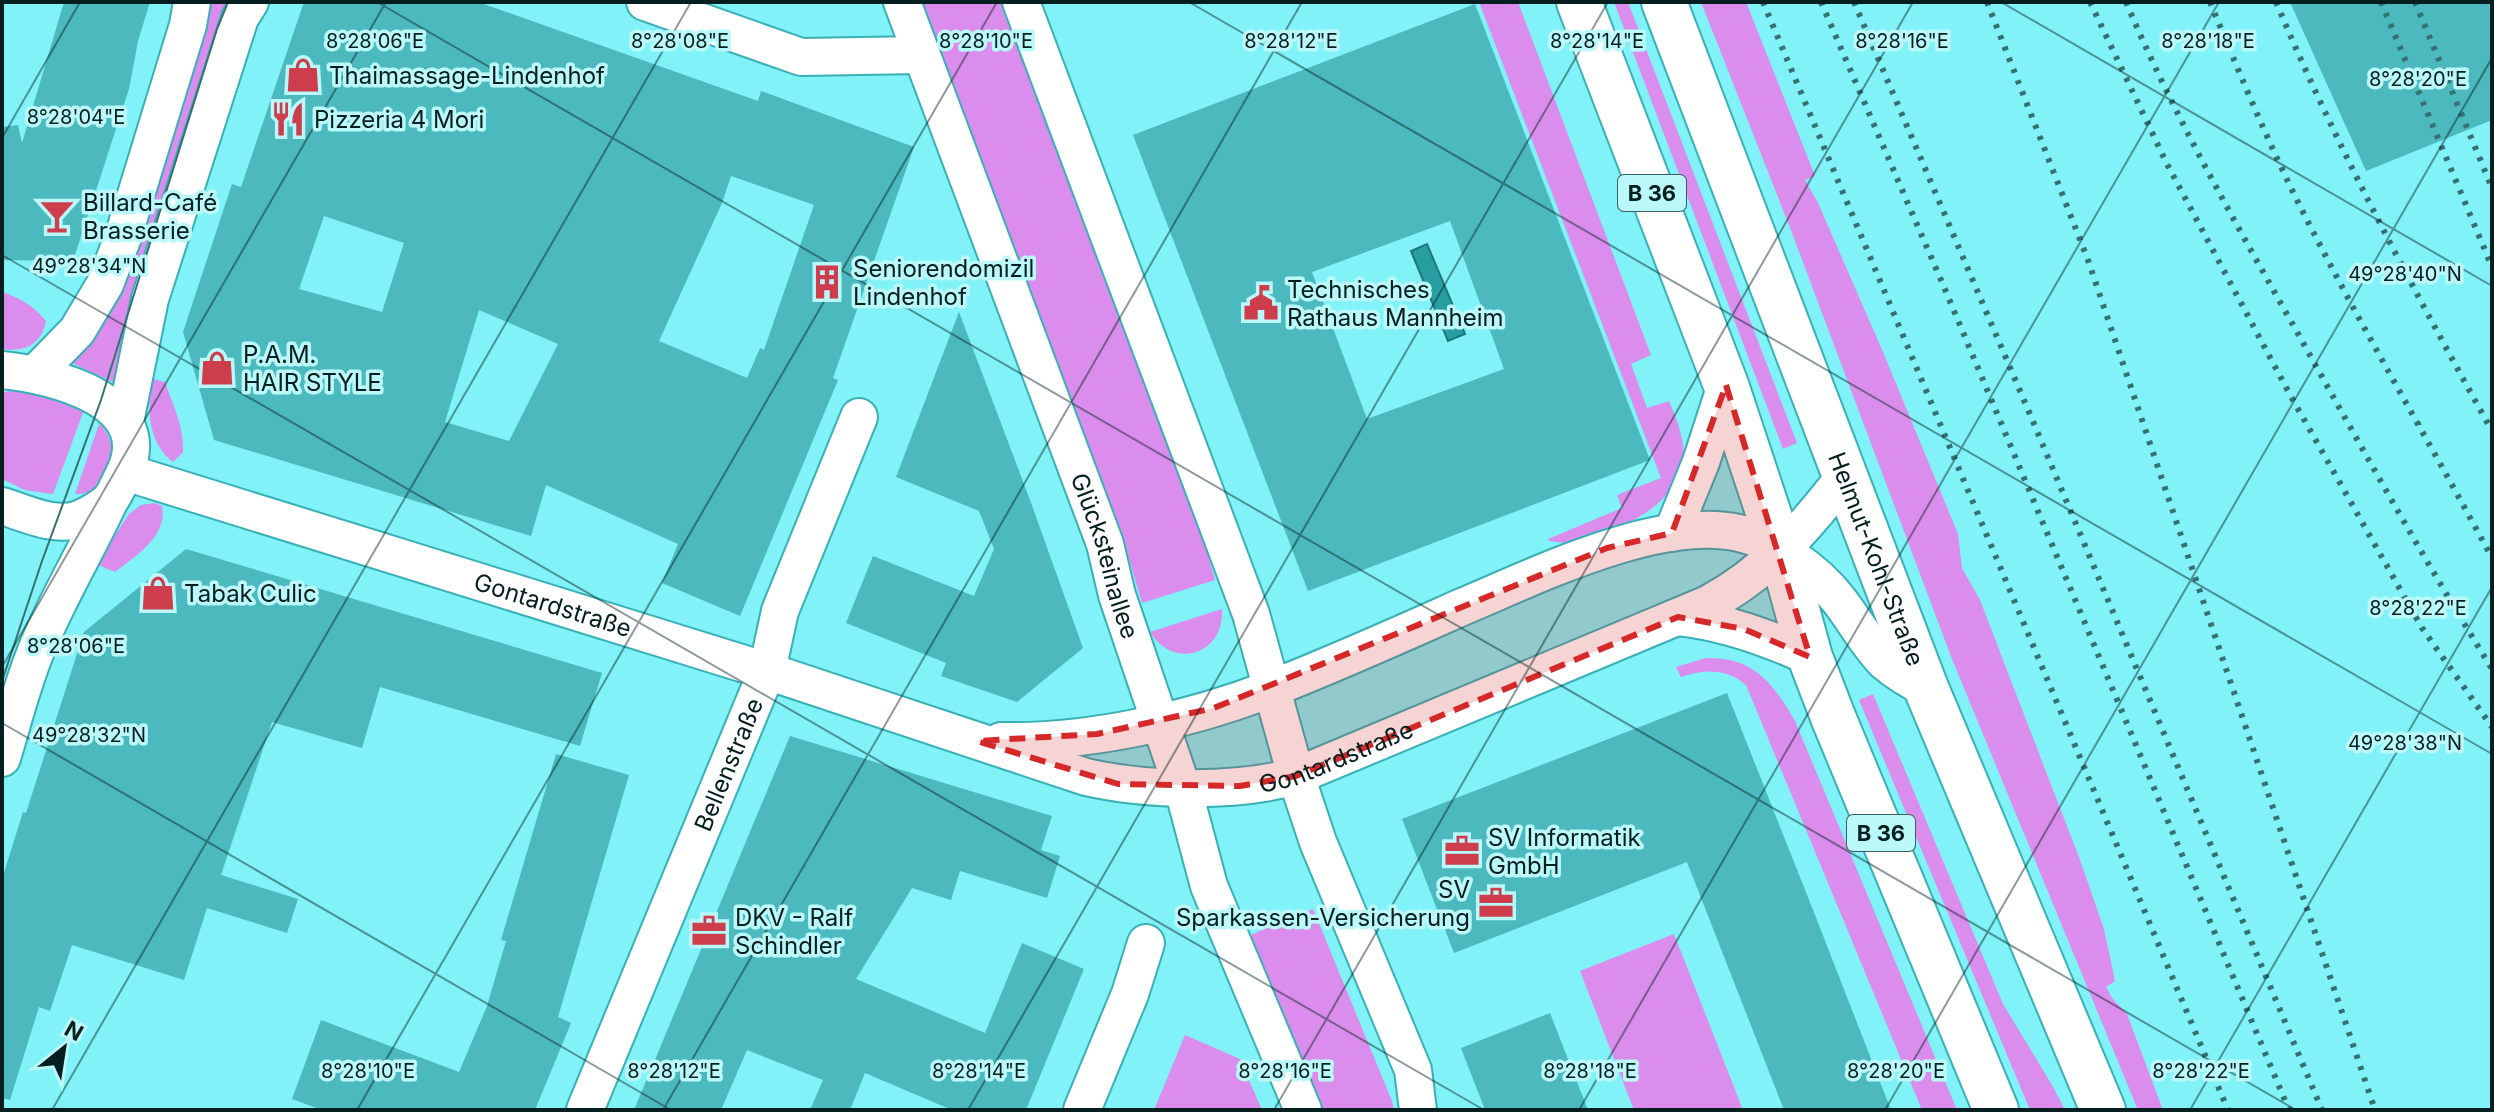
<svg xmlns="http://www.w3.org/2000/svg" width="2494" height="1112" font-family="Inter,sans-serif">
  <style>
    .green { fill: #da8ded }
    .water { fill: #289da2; stroke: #1e777b; stroke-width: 2 }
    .building { fill: #4bb9be; fill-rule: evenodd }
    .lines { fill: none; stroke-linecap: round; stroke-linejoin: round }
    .minor-casing { stroke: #38b0b6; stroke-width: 40 }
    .primary-casing { stroke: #38b0b6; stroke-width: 48 }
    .minor { stroke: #fff; stroke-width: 36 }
    .primary { stroke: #fff; stroke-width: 44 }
    .tram { stroke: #357173; stroke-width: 2 }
    .rail { stroke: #357173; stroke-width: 6; stroke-dasharray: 4 8; stroke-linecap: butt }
    .marked { fill: #d62828; fill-opacity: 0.2; stroke: #d62828; stroke-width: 6; stroke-dasharray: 16 10; stroke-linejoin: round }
    .ticks { fill: none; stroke: #051e1f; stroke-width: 2; stroke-opacity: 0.45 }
    .labels { text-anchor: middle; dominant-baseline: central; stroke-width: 7; stroke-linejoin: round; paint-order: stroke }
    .shield { fill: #baf8fa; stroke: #3b5f61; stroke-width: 2 }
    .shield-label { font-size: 22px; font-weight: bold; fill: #051e1f }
    .poi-label { font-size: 24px; fill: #051e1f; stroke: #baf8fa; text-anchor: start }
    .street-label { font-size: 24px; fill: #051e1f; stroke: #baf8fa }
    .ticks-label { font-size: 20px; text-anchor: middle; fill: #051e1f; stroke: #baf8fa; stroke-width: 7; stroke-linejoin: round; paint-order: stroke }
  </style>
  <rect width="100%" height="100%" fill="#81f2f7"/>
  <path class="green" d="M208,2h31l-120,383 -49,-23z
    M921,2h82l189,496 23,82 -73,23 -21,-72z
    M1479,2h39l133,353 -20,9 16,44 22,-7c8,19 19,45 13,66 -9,35 -48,55 -78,67 -7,3 -16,8 -23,9 -10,2 -22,-1 -32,-2l-1,-2 74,-31 -5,-13 44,-17z
    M1614,2h14l169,441 -14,6z
    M1701,2h45l69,174 -10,4 13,23 65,149 75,182 4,34 18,32 100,260 24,69 11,52 -9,6 6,11 15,16 36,96h-25l-186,-451 -163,-434z
    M2,292c18,6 32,14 44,29 -5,25 -22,31 -44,28z
    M153,379l12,3c8,24 19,44 18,70l-10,10c-26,-21 -26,-53 -20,-83z
    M13,390l33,6 38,14 -31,84 -28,-4 -23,-11v-86z
    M99,424c26,21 9,72 -24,70z
    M155,503l7,3c6,30 -26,50 -47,66l-19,-8 33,-50 12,-9z
    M1222,609c3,45 -48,62 -72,23z
    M1706,658c48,-1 66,24 89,63l162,389h-35l-176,-425c-19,-17 -43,-16 -65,-8l-5,-10z
    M1873,694l130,310 49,81 13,25h-35l-171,-410z
    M1313,909l79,192 2,9h-80l-73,-171z
    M1674,934l69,176h-109l-54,-139z
    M1185,1035l55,24 22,51h-108z"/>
  <path class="water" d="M1427,244l38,90 -17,7 -37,-90z"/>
  <path class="building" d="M64,2h86l-12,39 -9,48 -56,172 -71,-1v-133l16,-2 4,18z
    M304,2h174l280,99 3,-10 153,56 -81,231 5,2 -98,236 -78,-33 16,-39 -132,-59 -15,51 -317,-96 -31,-108 49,-148 9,3zM731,176l83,29 -50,145 -4,-2 -13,30 -88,-37 63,-138zM324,216l80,27 -22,69 -83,-23zM479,310l79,34 -49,97 -64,-19z
    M2290,2h202v118l-126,51z
    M1475,4l175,456 -342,131 -175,-456zM1450,221l54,148 -137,50 -55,-147z
    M959,312l71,188 53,148 -66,54 -76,-26 5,-13 -100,-40 27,-67 101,40 20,-47 -15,-38 -83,-34z
    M186,549l416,124 -22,73 -200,-59 -18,61 -90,-26 -51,153 77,24 -11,34 -80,-25 -23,72 -112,-35 -22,66 -11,-4 -29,93 -8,-2v-219l21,-67 3,1 58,-181z
    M1727,693l88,222 76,195h-107l-97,-248 -233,91 -52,-134z
    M790,736l262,80 -11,34 19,6 -13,42 -87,-27 -9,29 -39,-12 -56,91 129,54 37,-90 62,26 -58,141h-74l-87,-37 -15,37h-40l13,-30 -76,-30 -26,60h-87z
    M556,754l73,21 -71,242 13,6 -36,87h-213l-30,-11 29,-79 138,52 28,-66 19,-65 -5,-1z
    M1550,1013l38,97h-103l-24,-62z"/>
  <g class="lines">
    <g class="minor-casing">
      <g id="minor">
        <path d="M645,2l156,55 120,-2"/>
        <path id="s1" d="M902,2l203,542 12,51 68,201 24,90 94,224"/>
        <path d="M1021,2l230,612 45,162 22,66 95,228 5,40"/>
        <path d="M2,370c53,5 161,32 120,108 -3,6 -7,16 -12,22 -6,6 -22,16 -31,19 -24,9 -54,-6 -77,-13"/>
        <path d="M36,373l41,-42 28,-47 18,-47 65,-212 4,-23"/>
        <path d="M125,422l25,-123 90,-281 10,-16"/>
        <path id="s2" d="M125,472l642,199 319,106c61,14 150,16 210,-1l412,-172c58,-31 98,-77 137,-128"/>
        <path d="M1672,533l29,-71 25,-77"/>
        <path d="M1678,617c47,5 89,20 132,40"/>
        <path d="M1001,741c89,2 189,-21 272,-53 64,-25 126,-53 189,-81 74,-31 196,-92 277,-74 35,8 77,38 99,66 16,20 29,45 47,63 13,11 26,19 41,26"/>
        <path d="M2,758c11,-36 20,-73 34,-107 21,-52 51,-101 74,-151"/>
        <path id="s3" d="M585,1110l182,-439 13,-60 79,-194"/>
        <path d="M1082,1110l48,-116 16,-51"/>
      </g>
    </g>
    <g class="primary-casing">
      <g id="primary">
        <path d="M1579,2l147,383 55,166 29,106 23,60 163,393"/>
        <path id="s4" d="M1664,2l262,686 177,422"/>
      </g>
    </g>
    <use href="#minor" class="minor"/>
    <use href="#primary" class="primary"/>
    <path class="tram" d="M2,681l40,-120 59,-161 116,-371 11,-27"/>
    <path class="rail" d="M1763,2l465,1108
      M1821,2l123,285 345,823
      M1854,2l175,410 293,698
      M1987,2l101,258 287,850
      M2090,2l77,162 122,229 133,235 70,99
      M2126,2c48,114 110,222 171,330 63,113 126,226 195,337
      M2210,2c27,65 54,131 85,194 61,123 132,241 197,362
      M2276,2c62,148 138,289 216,429
      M2381,2l111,265
      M2415,2l77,186"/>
  </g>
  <path class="marked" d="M1726,385l84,272 -66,-28 -66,-12 -382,159 -56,10 -122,-2 -141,-43 120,-7 117,-26 393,-160 65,-15z"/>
  <path class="ticks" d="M377,2l1919,1108M1189,2l1303,752M2001,2l491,284M2,138l78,-136M2,255l1482,855M2,667l384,-665M2,723l669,387M52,1110l639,-1108M357,1110l640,-1108M663,1110l639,-1108M968,1110l640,-1108M1274,1110l639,-1108M1579,1110l640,-1108M1885,1110l607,-1052M2190,1110l302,-523"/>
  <defs>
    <g id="shop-bare" transform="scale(2.76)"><path d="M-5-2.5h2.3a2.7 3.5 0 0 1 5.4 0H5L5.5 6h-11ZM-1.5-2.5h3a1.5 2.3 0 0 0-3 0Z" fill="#cd3d4c" stroke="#baf8fa" stroke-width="2.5" paint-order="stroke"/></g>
    <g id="restaurant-bare" transform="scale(2.76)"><path d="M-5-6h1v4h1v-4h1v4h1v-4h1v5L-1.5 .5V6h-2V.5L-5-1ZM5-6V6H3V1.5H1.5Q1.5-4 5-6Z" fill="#cd3d4c" stroke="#baf8fa" stroke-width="2.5" paint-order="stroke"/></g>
    <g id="bar-bare" transform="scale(2.76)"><path d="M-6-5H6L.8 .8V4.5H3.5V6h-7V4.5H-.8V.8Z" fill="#cd3d4c" stroke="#baf8fa" stroke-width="2.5" paint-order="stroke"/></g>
    <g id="building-bare" transform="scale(2.76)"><path d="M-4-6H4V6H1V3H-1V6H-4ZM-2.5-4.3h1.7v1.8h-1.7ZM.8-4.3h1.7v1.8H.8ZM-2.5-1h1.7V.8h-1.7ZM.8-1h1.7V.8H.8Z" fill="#cd3d4c" stroke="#baf8fa" stroke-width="2.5" paint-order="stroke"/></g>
    <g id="civic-bare" transform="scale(2.76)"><path d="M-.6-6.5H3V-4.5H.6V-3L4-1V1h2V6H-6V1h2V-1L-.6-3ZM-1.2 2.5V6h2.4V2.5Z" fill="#cd3d4c" stroke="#baf8fa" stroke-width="2.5" paint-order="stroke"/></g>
    <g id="office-bare" transform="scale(2.76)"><path d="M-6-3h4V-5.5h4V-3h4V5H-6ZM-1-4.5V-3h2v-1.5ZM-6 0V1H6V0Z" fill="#cd3d4c" stroke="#baf8fa" stroke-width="2.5" paint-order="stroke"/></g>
  </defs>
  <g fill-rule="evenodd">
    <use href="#shop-bare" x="303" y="75"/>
    <use href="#restaurant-bare" x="288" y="119"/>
    <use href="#bar-bare" x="57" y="216"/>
    <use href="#building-bare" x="827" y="282"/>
    <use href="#civic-bare" x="1261" y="303"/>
    <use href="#shop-bare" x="217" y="368"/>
    <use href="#shop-bare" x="158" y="593"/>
    <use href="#office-bare" x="1462" y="851"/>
    <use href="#office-bare" x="1496" y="903"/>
    <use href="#office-bare" x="709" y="931"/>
  </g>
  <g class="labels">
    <g class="shield">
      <rect x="1618" y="175" width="68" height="36" rx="6"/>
      <rect x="1847" y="815" width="68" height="36" rx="6"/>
    </g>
    <g class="shield-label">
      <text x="1652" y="193">B 36</text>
      <text x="1881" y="833">B 36</text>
    </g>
    <g class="poi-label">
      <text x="329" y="75">Thaimassage-Lindenhof</text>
      <text x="314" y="119">Pizzeria 4 Mori</text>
      <text x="83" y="202">Billard-Café<tspan x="83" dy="28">Brasserie</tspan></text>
      <text x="853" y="268">Seniorendomizil<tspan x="853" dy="28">Lindenhof</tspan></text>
      <text x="1287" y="289">Technisches<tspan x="1287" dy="28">Rathaus Mannheim</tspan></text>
      <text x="243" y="354">P.A.M.<tspan x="243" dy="28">HAIR STYLE</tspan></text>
      <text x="184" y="593">Tabak Culic</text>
      <text x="1488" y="837">SV Informatik<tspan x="1488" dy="28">GmbH</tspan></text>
      <text x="1470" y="889" text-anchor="end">SV<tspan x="1470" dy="28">Sparkassen-Versicherung</tspan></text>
      <text x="735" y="917">DKV - Ralf<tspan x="735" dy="28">Schindler</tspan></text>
    </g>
    <g class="street-label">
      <text stroke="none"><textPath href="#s1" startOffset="590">Glücksteinallee</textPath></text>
      <text stroke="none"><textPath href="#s4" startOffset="596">Helmut-Kohl-Straße</textPath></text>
      <text stroke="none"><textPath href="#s2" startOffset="448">Gontardstraße</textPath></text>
      <text stroke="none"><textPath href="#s2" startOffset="1264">Gontardstraße</textPath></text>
      <text stroke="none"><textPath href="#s3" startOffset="374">Bellenstraße</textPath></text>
    </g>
  </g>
  <g class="ticks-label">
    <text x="375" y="48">8°28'06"E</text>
    <text x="680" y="48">8°28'08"E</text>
    <text x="1291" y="48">8°28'12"E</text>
    <text x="1597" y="48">8°28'14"E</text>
    <text x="2208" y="48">8°28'18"E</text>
    <text x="986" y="48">8°28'10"E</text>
    <text x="1902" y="48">8°28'16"E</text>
    <text x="2418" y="86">8°28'20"E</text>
    <text x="76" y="124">8°28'04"E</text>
    <text x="89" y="273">49°28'34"N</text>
    <text x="2405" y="281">49°28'40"N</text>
    <text x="2418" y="615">8°28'22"E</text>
    <text x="76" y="653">8°28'06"E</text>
    <text x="89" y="742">49°28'32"N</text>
    <text x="2405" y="750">49°28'38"N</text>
    <text x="368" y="1078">8°28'10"E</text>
    <text x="674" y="1078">8°28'12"E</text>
    <text x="979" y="1078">8°28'14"E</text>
    <text x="1285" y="1078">8°28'16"E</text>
    <text x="1590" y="1078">8°28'18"E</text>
    <text x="1896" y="1078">8°28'20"E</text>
    <text x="2201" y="1078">8°28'22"E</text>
  </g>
  <rect width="2494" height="1112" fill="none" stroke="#051e1f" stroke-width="8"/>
  <g transform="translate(64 1048) rotate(30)" stroke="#baf8fa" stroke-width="6" paint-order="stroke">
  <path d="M0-6L14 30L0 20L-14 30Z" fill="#051e1f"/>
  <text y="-12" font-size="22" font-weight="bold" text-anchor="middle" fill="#051e1f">N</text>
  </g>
</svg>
